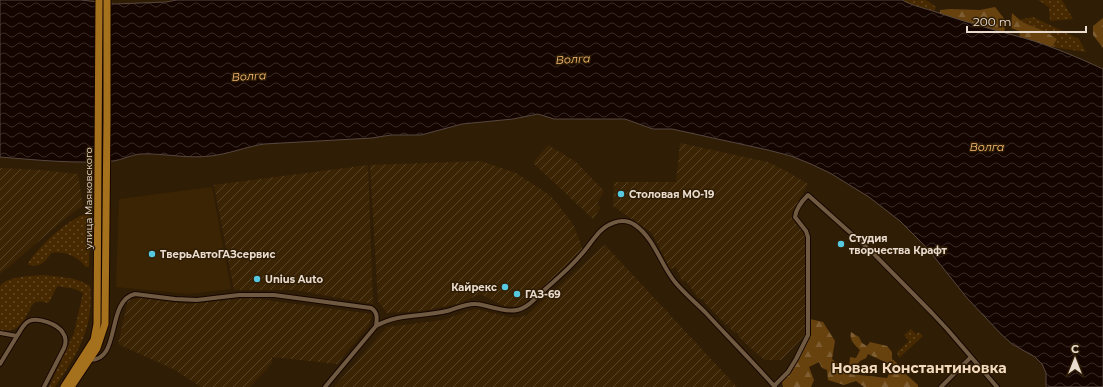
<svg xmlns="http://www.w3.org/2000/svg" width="1103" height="387" font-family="Montserrat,sans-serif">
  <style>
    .built { fill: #3b2404 }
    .industrial { fill: url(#industrial-furrows) }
    .grass { fill: url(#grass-dots) }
    .forest { fill: url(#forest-firs) }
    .water { fill: url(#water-waves); stroke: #55463e }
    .pier { fill: #301d05 }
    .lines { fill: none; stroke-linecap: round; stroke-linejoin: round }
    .street-casing { stroke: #170600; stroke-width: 6 }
    .primary-casing { stroke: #170600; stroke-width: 9 }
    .street { stroke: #6f5940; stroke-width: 4 }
    .primary { stroke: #a5711d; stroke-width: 7 }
    .poi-dot { fill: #56c9e1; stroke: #301d05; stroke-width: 1.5 }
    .labels { text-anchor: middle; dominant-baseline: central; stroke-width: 3; stroke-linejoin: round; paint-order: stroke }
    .poi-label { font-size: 10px; font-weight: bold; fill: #e9dcce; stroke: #301d05; text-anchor: start }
    .street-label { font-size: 10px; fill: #e9dcce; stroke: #301d05 }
    .water-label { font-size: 11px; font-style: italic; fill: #f8bd76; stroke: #301d05 }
    .district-label { font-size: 14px; font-weight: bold; fill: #f4dbbe; stroke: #301d05 }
  </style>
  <defs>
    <pattern id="industrial-furrows" width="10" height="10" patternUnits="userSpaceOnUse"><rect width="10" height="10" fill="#3b2404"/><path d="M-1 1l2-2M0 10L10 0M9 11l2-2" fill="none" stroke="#574327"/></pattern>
    <pattern id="grass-dots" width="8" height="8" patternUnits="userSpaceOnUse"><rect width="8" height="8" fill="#462900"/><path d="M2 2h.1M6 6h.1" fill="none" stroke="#614724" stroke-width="1.8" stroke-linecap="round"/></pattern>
    <pattern id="forest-firs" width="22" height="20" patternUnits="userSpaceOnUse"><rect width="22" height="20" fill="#67420f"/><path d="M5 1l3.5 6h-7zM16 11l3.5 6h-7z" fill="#7d5d31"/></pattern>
    <pattern id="water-waves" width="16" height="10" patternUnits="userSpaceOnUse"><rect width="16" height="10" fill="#150500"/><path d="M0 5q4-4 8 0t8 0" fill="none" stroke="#372924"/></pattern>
  </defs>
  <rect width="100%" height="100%" fill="#301d05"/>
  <path class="built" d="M212,187l19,102 -41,5 -74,-7 3,-88z"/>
  <path class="industrial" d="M680,143l88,19 20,10 20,12 -16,29v5l13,17v100l-24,25h-16l-9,-7 -17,-16 -2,-5 -3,1 -5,-6 1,-2 -2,-1 -2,1 -21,-22 -2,-4h-4l-13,-18h-4l-6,-14 -6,2 -18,-36 -39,-27 1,-24h62z
    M548,145l28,17 28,29 -7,13 4,3 -8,12 -60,-56z
    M481,161l35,12 35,23 22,28 10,26 -62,57 -17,-1 -24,-12 -19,9 -39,8 -35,2 -9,-12 -8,-136z
    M368,165l5,139 -78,-14h-61l-20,-105z
    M0,168l41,2 37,4 5,32 -11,7 -72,61z
    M605,245l132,142h-403l53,-60 56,-7 32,-11 40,9 12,-3z
    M142,298l46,6 62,-6 122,16 -3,11 -32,39 -65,-7v6l-22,24h-49l-26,-17 -57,-26 10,-44z"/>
  <path class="grass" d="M902,0h24l10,7 -2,5 -20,-6z
    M1038,0h24l11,19 -23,2 -1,-14z
    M1033,17l46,22 7,13 -34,-5 5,-8 -13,-8 -22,-9 -3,-2z
    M87,214l3,2 -1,51h-3c-9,-11 -21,-16 -35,-14 -5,9 -11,14 -22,12l-1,-2c10,-15 41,-46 59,-49z
    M44,275c15,2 32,2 46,11 4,42 -12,67 -35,101h-6l25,-54 9,-40 -8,-4 -17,-3c-5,5 -5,12 -10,17 -3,-1 -9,-2 -12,-1 -3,1 -5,5 -6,7 -9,16 -10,22 -30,22v-45c7,-10 32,-10 44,-11z
    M911,329l5,5 3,-2 4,4 -24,22 -2,-6 12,-11 -5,-6z"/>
  <path class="forest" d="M995,7l11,14 -2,12 -64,-19v-4l10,-1 30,1z
    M1012,13l10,9 22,9 13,8 -5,8 -32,-10 -1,-6 -8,-3z
    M1103,18v30l-10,-13v-9z
    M810,319l13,3 12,19 -3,18 18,15 37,4 3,-6 -3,-9 -19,-9 -2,4 -6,3 -6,8 -5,-2 1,-10 6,1 4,-8c-6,-6 -11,-10 -9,-18l8,5 3,6 5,3 3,-4 17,4 5,6v7l5,4 2,5 19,17v2h-54l-8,-6 -12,4 -16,-5 -1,-10 -5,-2 -3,-6 -10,5 5,13 -3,7h-28l-1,-5c15,-16 28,-41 28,-63z"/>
  <path class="water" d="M0,0h81l34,4 51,-2 11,-2h725c11,6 22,8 34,12 29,10 58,18 88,26 27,8 53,19 79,31v318h-57v-14l-4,-9 -7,-7 -23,-13 -10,-9 -35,-37 -39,-49 -28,-28 -31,-24 -39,-24 -19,-9 -20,-8 -23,-6 -96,-21h-19l-28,-10h-71l-16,-5 -25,5 -51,5 -41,11h-30l-19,3 -108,6c-19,3 -35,10 -54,12 -23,3 -47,-3 -70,-2 -10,1 -18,6 -27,7 -37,3 -76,-1 -113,-4z"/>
  <path class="pier" d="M95,0l16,2v161l-17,1z"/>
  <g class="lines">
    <g class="street-casing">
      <path id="street" d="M0,333l17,3c4,-6 6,-12 12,-15 9,-4 29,3 34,12 3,4 3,10 1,15l-20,39
        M89,360c33,2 16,-59 46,-66l40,5 22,1 42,-5h35l97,13c7,4 6,11 5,18
        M0,364l17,-28
        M774,386l14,-14 8,-13 12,-24v-98l-2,-6 -11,-14c1,-9 7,-16 13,-22l65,58 59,60 15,16 50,58
        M325,387l51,-61c22,-13 47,-9 71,-15 9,-2 19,-8 29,-7 13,1 28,9 41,6 10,-2 18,-11 25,-18 12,-11 26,-22 37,-35 6,-6 11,-14 17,-21 9,-12 26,-20 39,-11 19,13 26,40 40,57 9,11 20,20 30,30 23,25 47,49 70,75
        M941,387l30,-30"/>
    </g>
    <g class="primary-casing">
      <path id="primary" d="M64,387l30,-47 3,-16 2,-324
        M71,387l26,-39 8,-24 2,-206v-118"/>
    </g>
    <use href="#street" class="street"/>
    <use href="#primary" class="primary"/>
  </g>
  <g class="poi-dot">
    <circle cx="621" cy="194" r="4"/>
    <circle cx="841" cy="244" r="4"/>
    <circle cx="152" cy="254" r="4"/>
    <circle cx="257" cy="279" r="4"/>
    <circle cx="505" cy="287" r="4"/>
    <circle cx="517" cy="294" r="4"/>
  </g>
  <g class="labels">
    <g class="poi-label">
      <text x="629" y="194">Столовая МО-19</text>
      <text x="849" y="238">Студия<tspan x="849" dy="12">творчества Крафт</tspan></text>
      <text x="160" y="254">ТверьАвтоГАЗсервис</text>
      <text x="265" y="279">Unius Auto</text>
      <text x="497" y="287" text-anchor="end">Кайрекс</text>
      <text x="525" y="294">ГАЗ-69</text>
    </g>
    <g class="street-label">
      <text transform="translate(88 198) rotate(-90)">улица Маяковского</text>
    </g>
    <g class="water-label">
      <text transform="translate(573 59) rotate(-3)">Волга</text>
      <text transform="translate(249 76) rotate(-3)">Волга</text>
      <text x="987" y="147">Волга</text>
    </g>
    <g class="district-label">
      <text x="919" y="368">Новая Константиновка</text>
    </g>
  </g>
  <g transform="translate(1075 359)" stroke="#301d05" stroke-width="3" paint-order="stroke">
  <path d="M0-3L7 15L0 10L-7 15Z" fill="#e9dcce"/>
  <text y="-6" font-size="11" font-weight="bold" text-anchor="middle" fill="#e9dcce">С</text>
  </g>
  <path d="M967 26v6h119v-6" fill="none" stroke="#e9dcce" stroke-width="2"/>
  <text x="973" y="26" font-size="12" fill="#e9dcce" stroke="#301d05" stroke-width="3" paint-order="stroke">200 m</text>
</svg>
